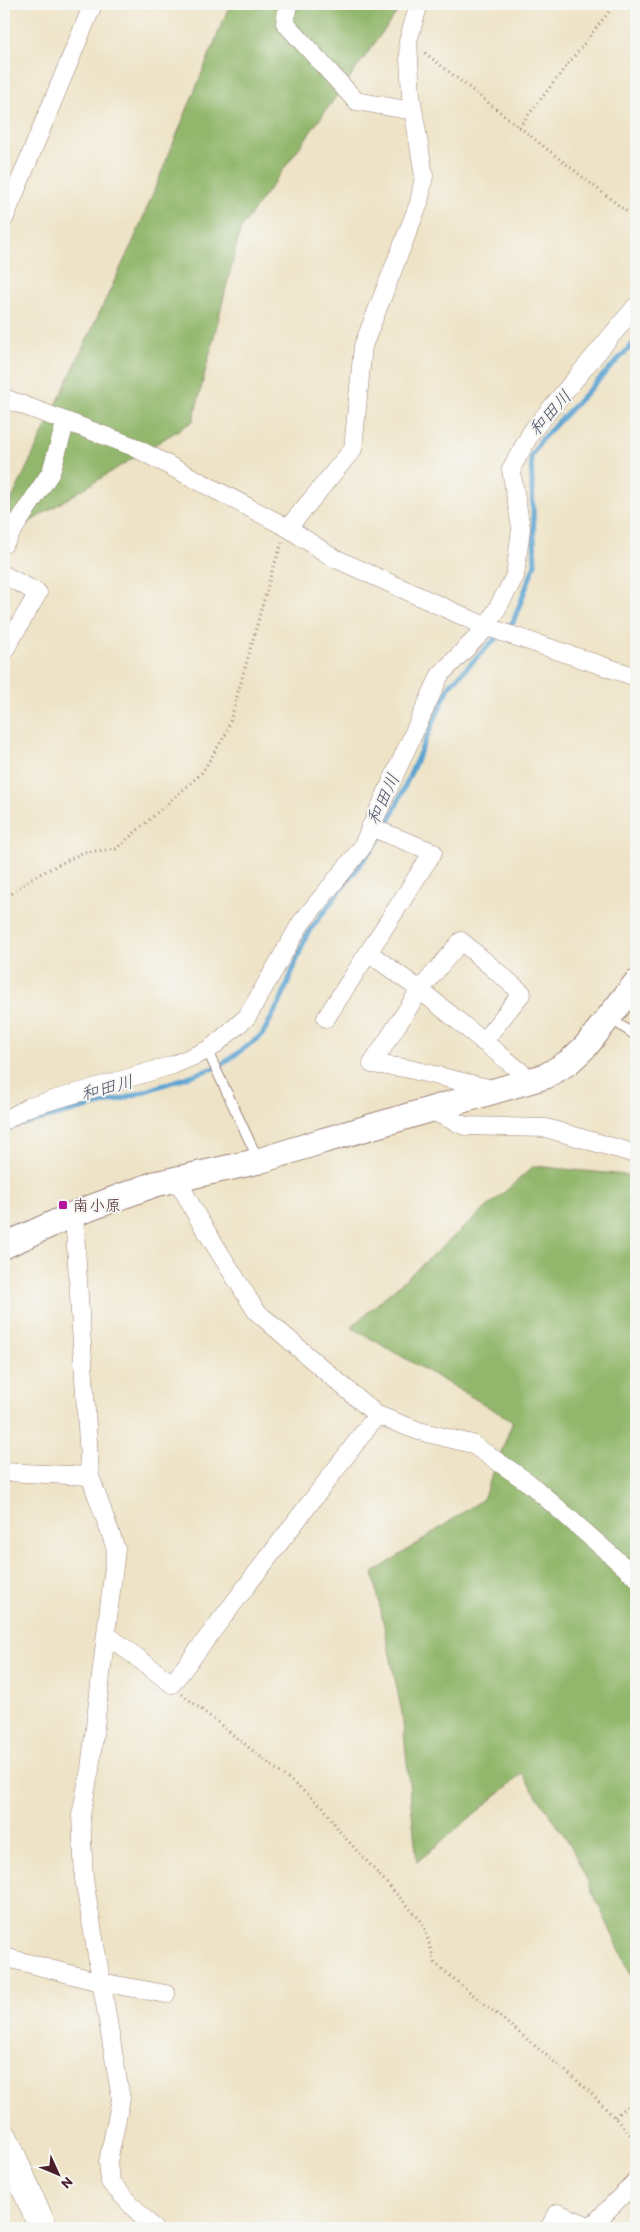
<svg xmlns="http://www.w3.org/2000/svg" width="640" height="2232" font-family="Itim,'Klee One',sans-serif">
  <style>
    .forest { fill: #92b76c; stroke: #6e6b4c }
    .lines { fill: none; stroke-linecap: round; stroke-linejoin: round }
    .stream { stroke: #5aa3d1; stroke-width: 5 }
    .lane-casing { stroke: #9c8178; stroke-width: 11 }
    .street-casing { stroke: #9c8178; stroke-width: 19 }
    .secondary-casing { stroke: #9c8178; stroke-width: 27 }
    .primary-casing { stroke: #9c8178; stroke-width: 29 }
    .path { stroke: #9c8178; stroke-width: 3; stroke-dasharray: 1 4; stroke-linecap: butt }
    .lane { stroke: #fff; stroke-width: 9 }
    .street { stroke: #fff; stroke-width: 18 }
    .secondary { stroke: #fff; stroke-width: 25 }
    .primary { stroke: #fff; stroke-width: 28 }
    .poi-dot { fill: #b5179e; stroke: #f6f6f2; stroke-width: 2 }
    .labels { text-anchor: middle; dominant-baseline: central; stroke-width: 4; stroke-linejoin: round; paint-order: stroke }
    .poi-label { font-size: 16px; fill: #4a1f2b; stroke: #f6f6f2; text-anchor: start }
    .water-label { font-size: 18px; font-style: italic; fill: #50546d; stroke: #f6f6f2 }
  </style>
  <rect width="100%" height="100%" fill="#f6f6f2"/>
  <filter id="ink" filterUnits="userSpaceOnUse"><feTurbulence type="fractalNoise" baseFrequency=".02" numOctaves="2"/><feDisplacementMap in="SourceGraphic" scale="10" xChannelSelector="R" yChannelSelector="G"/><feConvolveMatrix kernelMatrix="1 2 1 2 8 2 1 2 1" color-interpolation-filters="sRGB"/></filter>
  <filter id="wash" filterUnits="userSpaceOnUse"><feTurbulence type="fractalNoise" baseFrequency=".0096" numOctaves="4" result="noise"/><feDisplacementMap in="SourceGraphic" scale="20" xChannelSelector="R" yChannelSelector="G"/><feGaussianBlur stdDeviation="1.12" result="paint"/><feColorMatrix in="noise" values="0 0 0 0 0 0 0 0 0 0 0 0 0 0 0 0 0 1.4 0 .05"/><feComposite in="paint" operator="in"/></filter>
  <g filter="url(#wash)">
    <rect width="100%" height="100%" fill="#eee3c6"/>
    <path class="forest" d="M230,4h173l-162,224 -48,193 -189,117v-22l132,-281z
      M534,1166l102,10v809l-66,-141 -48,-70 -105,88 -15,-149 -29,-140 110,-74 30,-78 -162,-94z"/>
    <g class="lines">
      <path class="stream" d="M505,629l8,-7 22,-58 -4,-108 10,-16 95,-99
        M4,1132l10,-6 111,-28 95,-32 42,-31 19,-35 26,-66 77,-101 66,-148 49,-50"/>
    </g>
  </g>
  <g filter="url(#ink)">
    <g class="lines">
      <g class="lane-casing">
        <path id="lane" d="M610,1018l26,18
          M207,1050l51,109"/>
      </g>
      <g class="street-casing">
        <path id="street" d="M288,4l-3,19 71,78 57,10
          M4,219l89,-215
          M4,398l128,48 156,82 44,29 155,70 149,50
          M288,528l65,-79 10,-103 56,-143 5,-27 -13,-80 -3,-55 11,-37
          M4,544l47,-72 15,-51
          M4,575l34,18 -34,58
          M369,953l51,37 111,90
          M326,1018l107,-166 -63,-25
          M483,1042l39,-49 -61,-52 -41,49 -48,74 33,4 91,22
          M430,1110l35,16 81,2 90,26
          M4,1121l25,-14 144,-42 37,-16 37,-32 54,-94 60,-74 79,-174 47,-48 28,-51 6,-48 -10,-59 21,-38 104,-125
          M178,1181l20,37 58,93 54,47 67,57 42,16 53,13 57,39 107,94
          M74,1214l16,262 26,73 -26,220 -9,46 3,64 37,220 -13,63 2,20 43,46
          M4,1472l86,4
          M106,1634l66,50 205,-269
          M4,1957l96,25 66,12
          M549,2228l9,-15 33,14 45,-46"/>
      </g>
      <g class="secondary-casing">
        <path id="secondary" d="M4,1246l70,-32 81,-30 104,-23 63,-20 224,-65 23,-14 17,-16 50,-63"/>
      </g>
      <g class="primary-casing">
        <path id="primary" d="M4,2138l39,90"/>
      </g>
      <path class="path" d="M425,53l211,166
        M519,127l96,-123
        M4,900l26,-21 54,-27 32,-3 85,-75 26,-42 45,-161 10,-28
        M182,1694l141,113 17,25 83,91 12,40 152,126 49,51
        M615,2117l21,-20"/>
      <use href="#lane" class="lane"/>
      <use href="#street" class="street"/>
      <use href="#secondary" class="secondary"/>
      <use href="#primary" class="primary"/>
    </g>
  </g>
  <rect class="poi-dot" x="58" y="1200" width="10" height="10" rx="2.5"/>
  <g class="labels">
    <g class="poi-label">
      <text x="73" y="1205">南小原</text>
    </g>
    <g class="water-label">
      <text transform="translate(550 413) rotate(-48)">和田川</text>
      <text transform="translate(383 799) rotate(-65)">和田川</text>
      <text transform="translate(107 1088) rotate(-15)">和田川</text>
    </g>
  </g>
  <rect width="640" height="2232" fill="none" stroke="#f6f6f2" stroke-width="20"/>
  <g transform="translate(58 2174) rotate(134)" stroke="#f6f6f2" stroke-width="4" paint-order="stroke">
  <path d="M0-4L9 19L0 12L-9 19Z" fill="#4a1f2b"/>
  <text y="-8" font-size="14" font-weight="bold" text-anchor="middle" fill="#4a1f2b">N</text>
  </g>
</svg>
